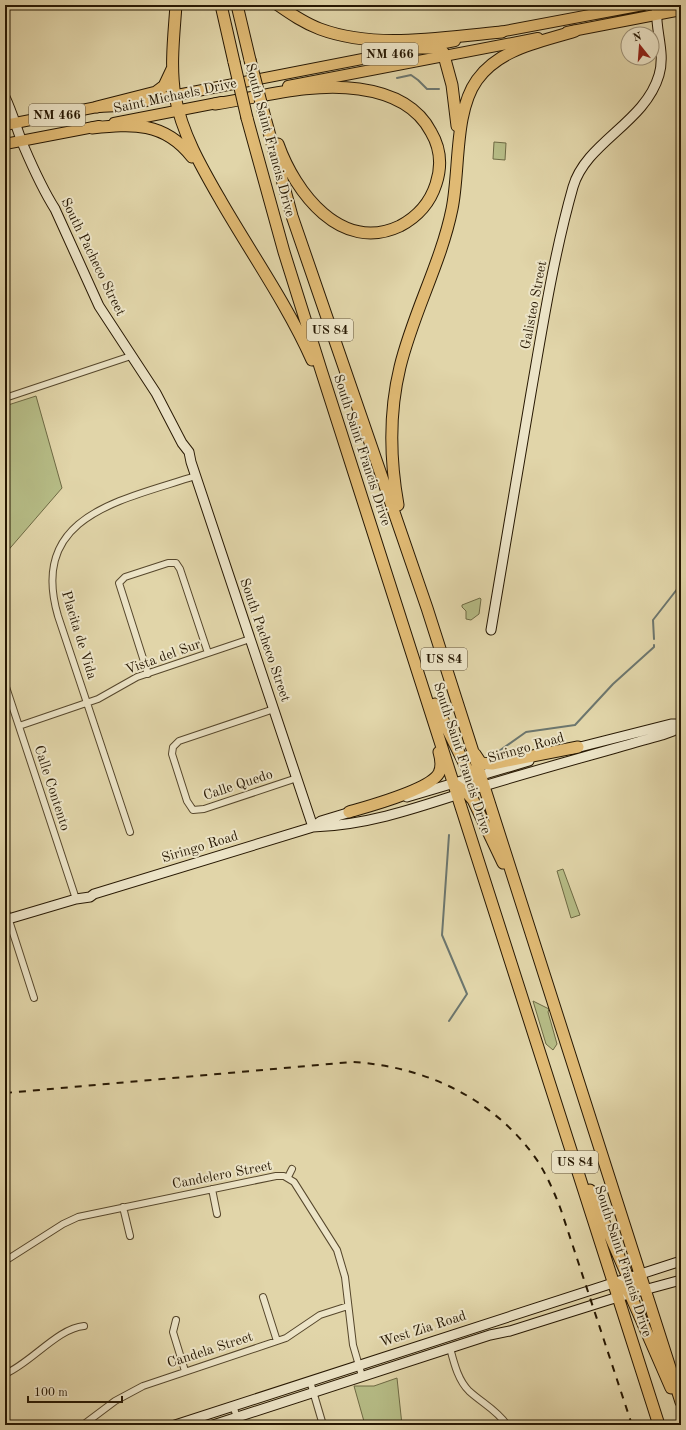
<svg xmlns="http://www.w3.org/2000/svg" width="686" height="1430" font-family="'Old Standard TT',serif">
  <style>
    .green { fill: #b6bc86; stroke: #6e6a44 }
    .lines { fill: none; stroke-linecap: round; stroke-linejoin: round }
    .stream { stroke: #6c766e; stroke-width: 2 }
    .street-casing { stroke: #56472c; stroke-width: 8 }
    .secondary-casing { stroke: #271803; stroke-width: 11 }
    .primary-casing { stroke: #271803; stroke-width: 12 }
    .highway-casing { stroke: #271803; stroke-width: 13 }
    .street { stroke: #ece4c7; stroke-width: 6 }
    .secondary { stroke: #ece4c7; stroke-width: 9 }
    .primary { stroke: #e0ba74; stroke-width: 10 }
    .highway { stroke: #e0ba74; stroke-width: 11 }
    .rail { stroke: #271803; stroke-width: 2; stroke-dasharray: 7 7; stroke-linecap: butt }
    .highway-bridge-casing { stroke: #271803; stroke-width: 13; stroke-linecap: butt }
    .highway-bridge { stroke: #e0ba74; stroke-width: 11 }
    .labels { text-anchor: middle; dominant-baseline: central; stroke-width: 4; stroke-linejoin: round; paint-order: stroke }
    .shield { fill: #ece4c7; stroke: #62553e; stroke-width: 1 }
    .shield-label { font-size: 13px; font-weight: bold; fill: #271803 }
    .street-label { font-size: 14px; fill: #271803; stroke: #ece4c7 }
  </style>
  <rect width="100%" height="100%" fill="#e1d5a9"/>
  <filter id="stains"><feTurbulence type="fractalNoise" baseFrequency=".005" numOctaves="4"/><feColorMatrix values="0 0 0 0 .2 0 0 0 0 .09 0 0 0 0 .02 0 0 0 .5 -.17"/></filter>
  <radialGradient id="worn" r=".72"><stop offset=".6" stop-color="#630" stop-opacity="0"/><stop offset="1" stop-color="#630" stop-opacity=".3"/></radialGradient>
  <path class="green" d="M494,142l12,1 -1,17 -12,-1z
    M36,396l26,92 -57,66v-148z
    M480,598l1,1 -2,15 -8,6 -5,-1v-8l-4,-4v-2z
    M563,869l17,46 -9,3 -14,-47z
    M533,1001l16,8 -1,3 9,32 -4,6 -7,-6z
    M397,1378l5,47h-37l-11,-39h20z"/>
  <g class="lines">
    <path class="stream" d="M346,5l5,3 23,-3
      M397,78l14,-3 7,5 9,9h12
      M654,639l-1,-19 25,-32
      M499,751l27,-19 49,-7 38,-41 41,-37v-2
      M449,1021l18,-27 -25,-59 7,-100"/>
    <g class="street-casing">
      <path id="street" d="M5,398l126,-42
        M148,674l-29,-91 6,-6 43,-14h8l4,6 28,84
        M5,684l71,215
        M274,709l-95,32 -6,6 -1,7 15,47 6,9 11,-1 93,-31
        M19,726l79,-27 39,-22 113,-38
        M130,832l-72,-216c-30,-102 66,-116 137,-140
        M5,908l29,90
        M288,1177l4,-8
        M212,1189l5,25
        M123,1207l7,29
        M5,1261l58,-37 15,-7 198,-41h8l10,6 43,68 8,27 8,68 9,31
        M263,1297l14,44
        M176,1320l-3,12 12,39
        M450,1348c4,15 8,32 19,43 13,12 28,19 38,34
        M5,1374c26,-11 53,-46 79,-48
        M310,1381l13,44
        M233,1406l7,19
        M83,1425l32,-24 28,-15 143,-48 34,-23 28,-9"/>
    </g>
    <g class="secondary-casing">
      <path id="secondary" d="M5,97c8,17 12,33 19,50 9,21 19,43 31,62l44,97 57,87 26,50 7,9 2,10 122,365
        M491,630c13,-79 27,-158 40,-237 12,-69 23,-139 42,-206 13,-45 72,-64 86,-112 7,-23 -5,-47 -2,-70
        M572,749l99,-25h10
        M407,797l122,-36
        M314,826l7,-5 33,-10
        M5,920l71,-21 14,-2 4,-3 219,-67c60,-2 114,-23 171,-41 59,-18 118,-34 178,-51l11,-4 8,-5
        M175,1425l506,-164
        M213,1425l277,-90 20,-4 108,-34 63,-17"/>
    </g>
    <g class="primary-casing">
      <path id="primary" d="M567,32l114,-22
        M494,33l149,-28
        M288,86l250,-48
        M114,123l108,-21
        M5,125l92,-18 23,-1 335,-65
        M5,144l94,-18"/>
    </g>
    <g class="highway-casing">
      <path id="highway" d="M176,5c-2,30 -6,61 -1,91 7,38 27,72 46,105 30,52 67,105 91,159
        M221,5l13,57
        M237,5l13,55
        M278,5c13,9 26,18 42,24 57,21 123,8 182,3
        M419,48h18l6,4 9,33 5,41
        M215,104c47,-7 96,-22 144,-15 29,4 58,16 72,43 10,17 11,34 5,52 -6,19 -19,33 -36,42 -59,28 -105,-34 -122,-82
        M97,107l59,-15 8,-6 8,-17
        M264,114l28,102 135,392 254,794
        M247,118l37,134 38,121 337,1052
        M92,128c40,-4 72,-7 100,29
        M398,505c-8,-45 -9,-93 2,-138 13,-54 41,-104 52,-158 8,-39 2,-97 25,-129 23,-32 64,-38 98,-49
        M435,704l34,69 15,13
        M475,754l6,9 11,1 86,-17
        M454,784l12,8 7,8 30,63
        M349,812c20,-6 81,-22 90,-39 3,-6 2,-14 0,-21
        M590,1190l37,85 12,12 6,3
        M613,1282l13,7 4,5 41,94"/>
    </g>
    <use href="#street" class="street"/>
    <use href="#secondary" class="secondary"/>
    <use href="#primary" class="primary"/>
    <use href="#highway" class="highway"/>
    <path class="rail" d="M5,1093l347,-31c74,4 145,38 187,101 9,15 16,31 22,47l71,215"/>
    <g class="highway-bridge-casing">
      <path id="highway-bridge" d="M250,60l14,54
        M234,62l13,56"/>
    </g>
    <use href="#highway-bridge" class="highway-bridge"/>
  </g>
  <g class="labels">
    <g class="shield">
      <rect x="362" y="43" width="56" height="22" rx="3"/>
      <rect x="29" y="104" width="56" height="22" rx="3"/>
      <rect x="307" y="319" width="46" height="22" rx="3"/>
      <rect x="421" y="648" width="46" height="22" rx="3"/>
      <rect x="552" y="1151" width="46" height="22" rx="3"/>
    </g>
    <g class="shield-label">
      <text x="390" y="54">NM 466</text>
      <text x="57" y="115">NM 466</text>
      <text x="330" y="330">US 84</text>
      <text x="444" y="659">US 84</text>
      <text x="575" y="1162">US 84</text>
    </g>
    <g class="street-label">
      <text transform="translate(175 96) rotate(-12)">Saint Michaels Drive</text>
      <text transform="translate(270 140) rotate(75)">South Saint Francis Drive</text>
      <text transform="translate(93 257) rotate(64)">South Pacheco Street</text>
      <text transform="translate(534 305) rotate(-79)">Galisteo Street</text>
      <text transform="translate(362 450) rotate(72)">South Saint Francis Drive</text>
      <text transform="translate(79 635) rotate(73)">Placita de Vida</text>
      <text transform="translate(265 640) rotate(71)">South Pacheco Street</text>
      <text transform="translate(163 657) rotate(-20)">Vista del Sur</text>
      <text transform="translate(526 748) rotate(-16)">Siringo Road</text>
      <text transform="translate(462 758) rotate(72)">South Saint Francis Drive</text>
      <text transform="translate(238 785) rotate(-18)">Calle Quedo</text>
      <text transform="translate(52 788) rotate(72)">Calle Contento</text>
      <text transform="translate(200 847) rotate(-17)">Siringo Road</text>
      <text transform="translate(222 1175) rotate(-11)">Candelero Street</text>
      <text transform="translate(623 1261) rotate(72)">South Saint Francis Drive</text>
      <text transform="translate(423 1329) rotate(-18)">West Zia Road</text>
      <text transform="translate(210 1350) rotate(-18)">Candela Street</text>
    </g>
  </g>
  <rect width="686" height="1430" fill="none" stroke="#e1d5a9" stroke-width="20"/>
  <rect x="6" y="6" width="674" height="1418" fill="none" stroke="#271803" stroke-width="2"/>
  <rect x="10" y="10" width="666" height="1410" fill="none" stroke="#271803"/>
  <g transform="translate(640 46) rotate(343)"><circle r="19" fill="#ece4c7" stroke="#9d9279"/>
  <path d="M0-3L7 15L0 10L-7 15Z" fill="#8f2418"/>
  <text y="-6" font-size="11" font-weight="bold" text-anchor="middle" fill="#271803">N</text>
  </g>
  <path d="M28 1396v6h94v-6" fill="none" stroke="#271803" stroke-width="2"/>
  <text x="34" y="1396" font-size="12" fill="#271803" stroke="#ece4c7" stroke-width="3" paint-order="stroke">100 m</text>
  <rect width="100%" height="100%" filter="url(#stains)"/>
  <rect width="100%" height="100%" fill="url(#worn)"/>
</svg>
